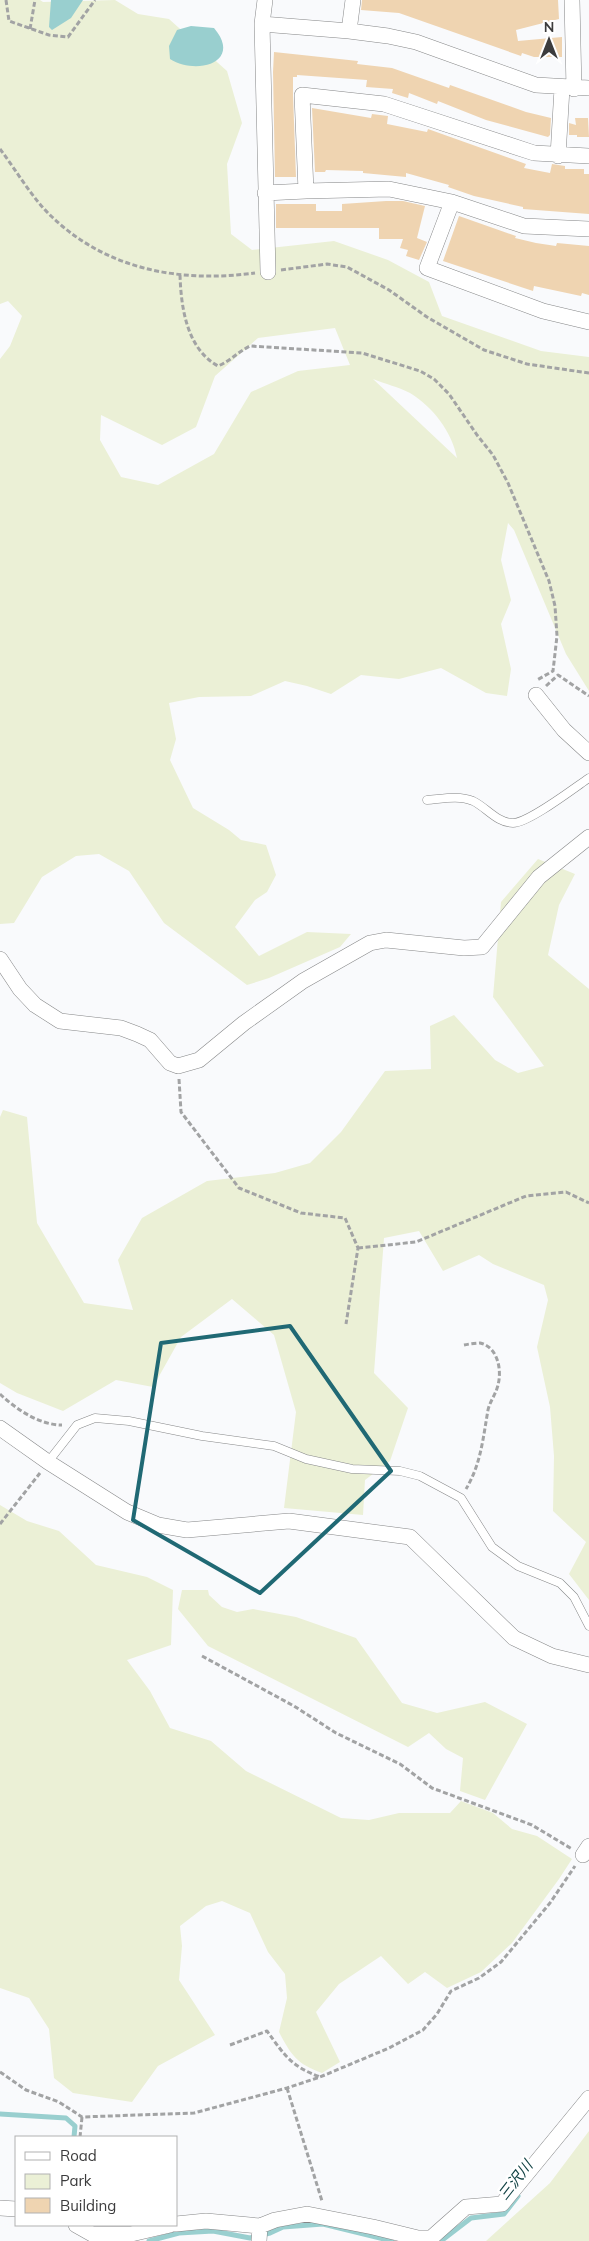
<svg xmlns="http://www.w3.org/2000/svg" width="589" height="2241" font-family="Mulish,'Noto Sans JP',sans-serif">
  <style>
    .green { fill: #ebf0d6; fill-rule: evenodd }
    .water { fill: #99cfcf }
    .lines { fill: none; stroke-linecap: round; stroke-linejoin: round }
    .stream { stroke: #99cfcf; stroke-width: 5 }
    .building { fill: #efd4b1 }
    .service-casing { stroke: #868788; stroke-width: 9 }
    .minor-casing { stroke: #868788; stroke-width: 16 }
    .path { stroke: #a2a3a4; stroke-width: 3; stroke-dasharray: 5 2.5; stroke-linecap: butt }
    .service { stroke: #fff; stroke-width: 8 }
    .minor { stroke: #fff; stroke-width: 15 }
    .marked { fill: none; stroke: #206974; stroke-width: 4; stroke-linejoin: round }
    .labels { text-anchor: middle; dominant-baseline: central; stroke-width: 5; stroke-linejoin: round; paint-order: stroke }
    .water-label { font-size: 15px; font-style: italic; fill: #0d3f41; stroke: #fff }
  </style>
  <rect width="100%" height="100%" fill="#f9fafc"/>
  <path class="green" d="M0,0h40l3,2 72,-2 23,14 31,5 58,52 15,52 -15,41 4,70 21,16 82,-9 54,19 41,22 13,34 99,35 48,6v334l-23,-37 -52,-124 -6,-7 -7,37 10,40 -10,24 10,45 -4,27 -21,-3 -45,-25 -42,11 -38,-4 -30,19 -24,-8 -22,-5 -34,15 -52,1 -30,6 7,36 -6,21 23,48 36,22 12,10 25,5 10,30 -9,17 -12,8 -20,27 24,29 48,-24 44,2 -11,13 -71,31 -22,7 -83,-62 -35,-52 -30,-17 -23,2 -34,21 -28,46 -14,1v-565l10,-13 12,-30 -14,-15 -8,3zM335,328l15,37 -52,6 -47,21 -37,62 -56,31 -37,-8 -21,-37 1,-25 61,30 34,-18 19,-51 43,-38zM373,379c12,5 26,8 37,14 23,14 42,39 47,65z
    M538,859l37,15 -16,31 -11,50 41,34v611l-20,-26 17,-32 -33,-31 1,-55 -4,-49 -13,-60 11,-47 -4,-15 -51,-21 -14,-9 -36,16 -24,-40 -35,7 -10,135 34,35 -18,53 -25,19 -2,35 -79,-7 12,-96 -22,-77 -42,-36 -51,38 -28,50 -37,-7 -53,31 -46,-18 -17,-10v-266l3,-7 24,7 10,106 47,80 49,7 -15,-50 24,-42 65,-37 68,-8 35,-10 31,-31 44,-61 46,-2 -1,-43 24,-11 41,45 23,13 26,-7 -51,-69 8,-95z
    M0,1505l27,16 32,10 37,34 51,12 26,13 -2,55 -44,15 23,31 20,37 41,13 35,30 95,47 28,2 30,-7h51l11,-12 32,12 19,16 25,7 35,23 -13,20 -47,64 -31,29 -34,16 -22,-16 -17,12 -27,-28 -42,28 -23,28 24,50 -18,11c-25,-9 -31,-18 -43,-41l8,-34 -2,-24 -17,-22 -18,-39 -28,-12 -16,5 -26,20 2,20 -3,34 36,55 -57,31 -26,36 -59,-9 -19,-15 -5,-49 -20,-31 -29,-10z
    M182,1590h26l1,5 13,12 15,5 16,-3 43,8 60,21 46,65 35,10 48,-11 42,22 -42,76 -25,-9 3,-33 -17,-9 -17,-16 -21,14 -200,-101 -30,-37z
    M589,2131v110h-103l64,-58z"/>
  <path class="water" d="M51,0h32l-12,18 -19,12 -3,-3z
    M191,26l23,2c29,34 -17,48 -44,31l-1,-13 8,-16z"/>
  <g class="lines">
    <path class="stream" d="M0,2114l66,4 9,8 -1,11
      M149,2241l30,-8 34,-2 37,7 20,-5 13,-6 40,-3 69,17
      M441,2241l30,-23 33,-4 14,-18"/>
  </g>
  <path class="building" d="M362,0h196l1,19 -43,11 2,11 44,-4v20h-28l-12,-4 -1,3 -122,-43 -38,-3z
    M274,52l84,9 -1,3 35,4 57,20 1,-3 76,27 25,6 -1,17 -2,2 -62,-17 -48,-19 -1,3 -28,-11 -1,5 -16,-5 1,-4 -27,-2 1,-7 -70,-5v2h-4v18l3,82h-21l-2,-105z
    M312,108l59,10 1,-4 16,2 -1,8 40,8 1,-3 98,35 -2,4 26,5 2,-9 13,2v3h19v5h5v40l-66,-5v-2l-49,-11 -26,-9 1,-2 -43,-12v4l-43,-4v-2l-37,-1 -1,2h-10z
    M575,118h13l1,19h-12v-2h-8v-12l7,2z
    M386,201h17l22,5 -8,32 10,4 -8,18 -13,-4 2,-6 -8,-2 3,-9h-24v-11h-103v-24h40v7h26v-7z
    M459,216l57,20 -1,2 21,5 20,3 1,-3 32,3v49l-7,-2 -1,3 -47,-10 -1,5 -90,-30z"/>
  <g class="lines">
    <g class="service-casing">
      <path id="service" d="M427,800c15,-1 31,-5 46,1 13,6 24,22 40,22 16,0 61,-35 76,-45
        M48,1462l29,-37 18,-7 34,3 73,15 72,10 32,13 46,10 48,2 20,5 41,22 31,49 26,19 42,17 14,14 15,29"/>
    </g>
    <g class="minor-casing">
      <path id="minor" d="M265,0l-3,24 6,248
        M353,0l-4,31 39,5 28,6 120,43 53,3
        M572,0l2,89
        M262,24l87,7
        M558,156l4,-68
        M589,156l-55,-3 -150,-49 -82,-9 4,96 83,-2 63,13 72,24 65,3
        M265,193l41,-2
        M452,202l-25,66 116,43 46,11
        M536,695l28,35 25,23
        M0,959l20,30 15,16 25,16 61,7 16,6 13,6 20,23 8,3 21,-6 45,-37 59,-42 67,-38 16,-3 78,8 18,-1 57,-70 50,-40
        M0,1428l48,34 79,50 31,13 29,5 102,-9 121,16 104,101 38,18 37,9
        M583,1855l6,-9
        M0,2208l16,1
        M176,2224l30,-3 54,5 15,-6 32,-6 66,13 45,11h13l35,-31 36,-3 87,-106
        M76,2225l16,9h39l39,-9
        M259,2241l1,-15"/>
    </g>
    <path class="path" d="M6,0l3,21 40,14 19,2 27,-37
      M30,29l5,-29
      M0,149c16,21 32,49 51,67 56,54 129,67 204,57
      M281,270l46,-6 20,3 42,23 38,27 57,33 43,14 62,9
      M180,275c1,33 7,74 38,91 12,-5 20,-14 32,-20l112,7 58,18 14,8 15,15 28,41 16,20 15,28 41,98 6,25 2,30 -4,35 -16,9
      M546,686l12,-11 31,21
      M179,1079l2,33 58,76 62,25 44,5 13,30 -12,76
      M358,1248l58,-6 110,-46 40,-4 23,11
      M464,1345c5,-1 12,-2 16,-2 18,4 22,27 18,42 -2,9 -8,16 -10,25 -5,28 -7,54 -22,79
      M0,1394c16,15 39,31 62,31
      M0,1524l40,-51
      M202,1656l92,50 42,27 64,31 32,24 100,37 40,24
      M230,2045l37,-14c18,25 24,35 53,46
      M0,2072l26,18 33,12 23,15 112,-4 93,-25 33,-11 69,-29 34,-18 14,-16 14,-23 28,-13 22,-16 49,-59 25,-37
      M287,2088l35,113
      M80,2137l2,-20"/>
    <use href="#service" class="service"/>
    <use href="#minor" class="minor"/>
  </g>
  <path class="marked" d="M290,1326l101,145 -131,122 -127,-73 28,-177z"/>
  <g class="labels">
    <g class="water-label">
      <text transform="translate(515 2180) rotate(-52)">三沢川</text>
    </g>
  </g>
  <rect x="15" y="2136" width="162" height="90" fill="#ffffff" stroke="#b1b1b1"/>
  <rect x="25" y="2152" width="25" height="8" fill="#ffffff" stroke="#b1b1b1"/>
  <text x="60" y="2161" font-size="15" fill="#3c3c3d">Road</text>
  <rect x="25" y="2174" width="25" height="15" fill="#ebf0d6" stroke="#b1b1b1"/>
  <text x="60" y="2186" font-size="15" fill="#3c3c3d">Park</text>
  <rect x="25" y="2198" width="25" height="15" fill="#efd4b1" stroke="#b1b1b1"/>
  <text x="60" y="2211" font-size="15" fill="#3c3c3d">Building</text>
  <g transform="translate(549 40)" stroke="#ffffff" stroke-width="4" paint-order="stroke">
  <path d="M0-4L9 19L0 12L-9 19Z" fill="#3c3c3d"/>
  <text y="-8" font-size="14" font-weight="bold" text-anchor="middle" fill="#3c3c3d">N</text>
  </g>
</svg>
